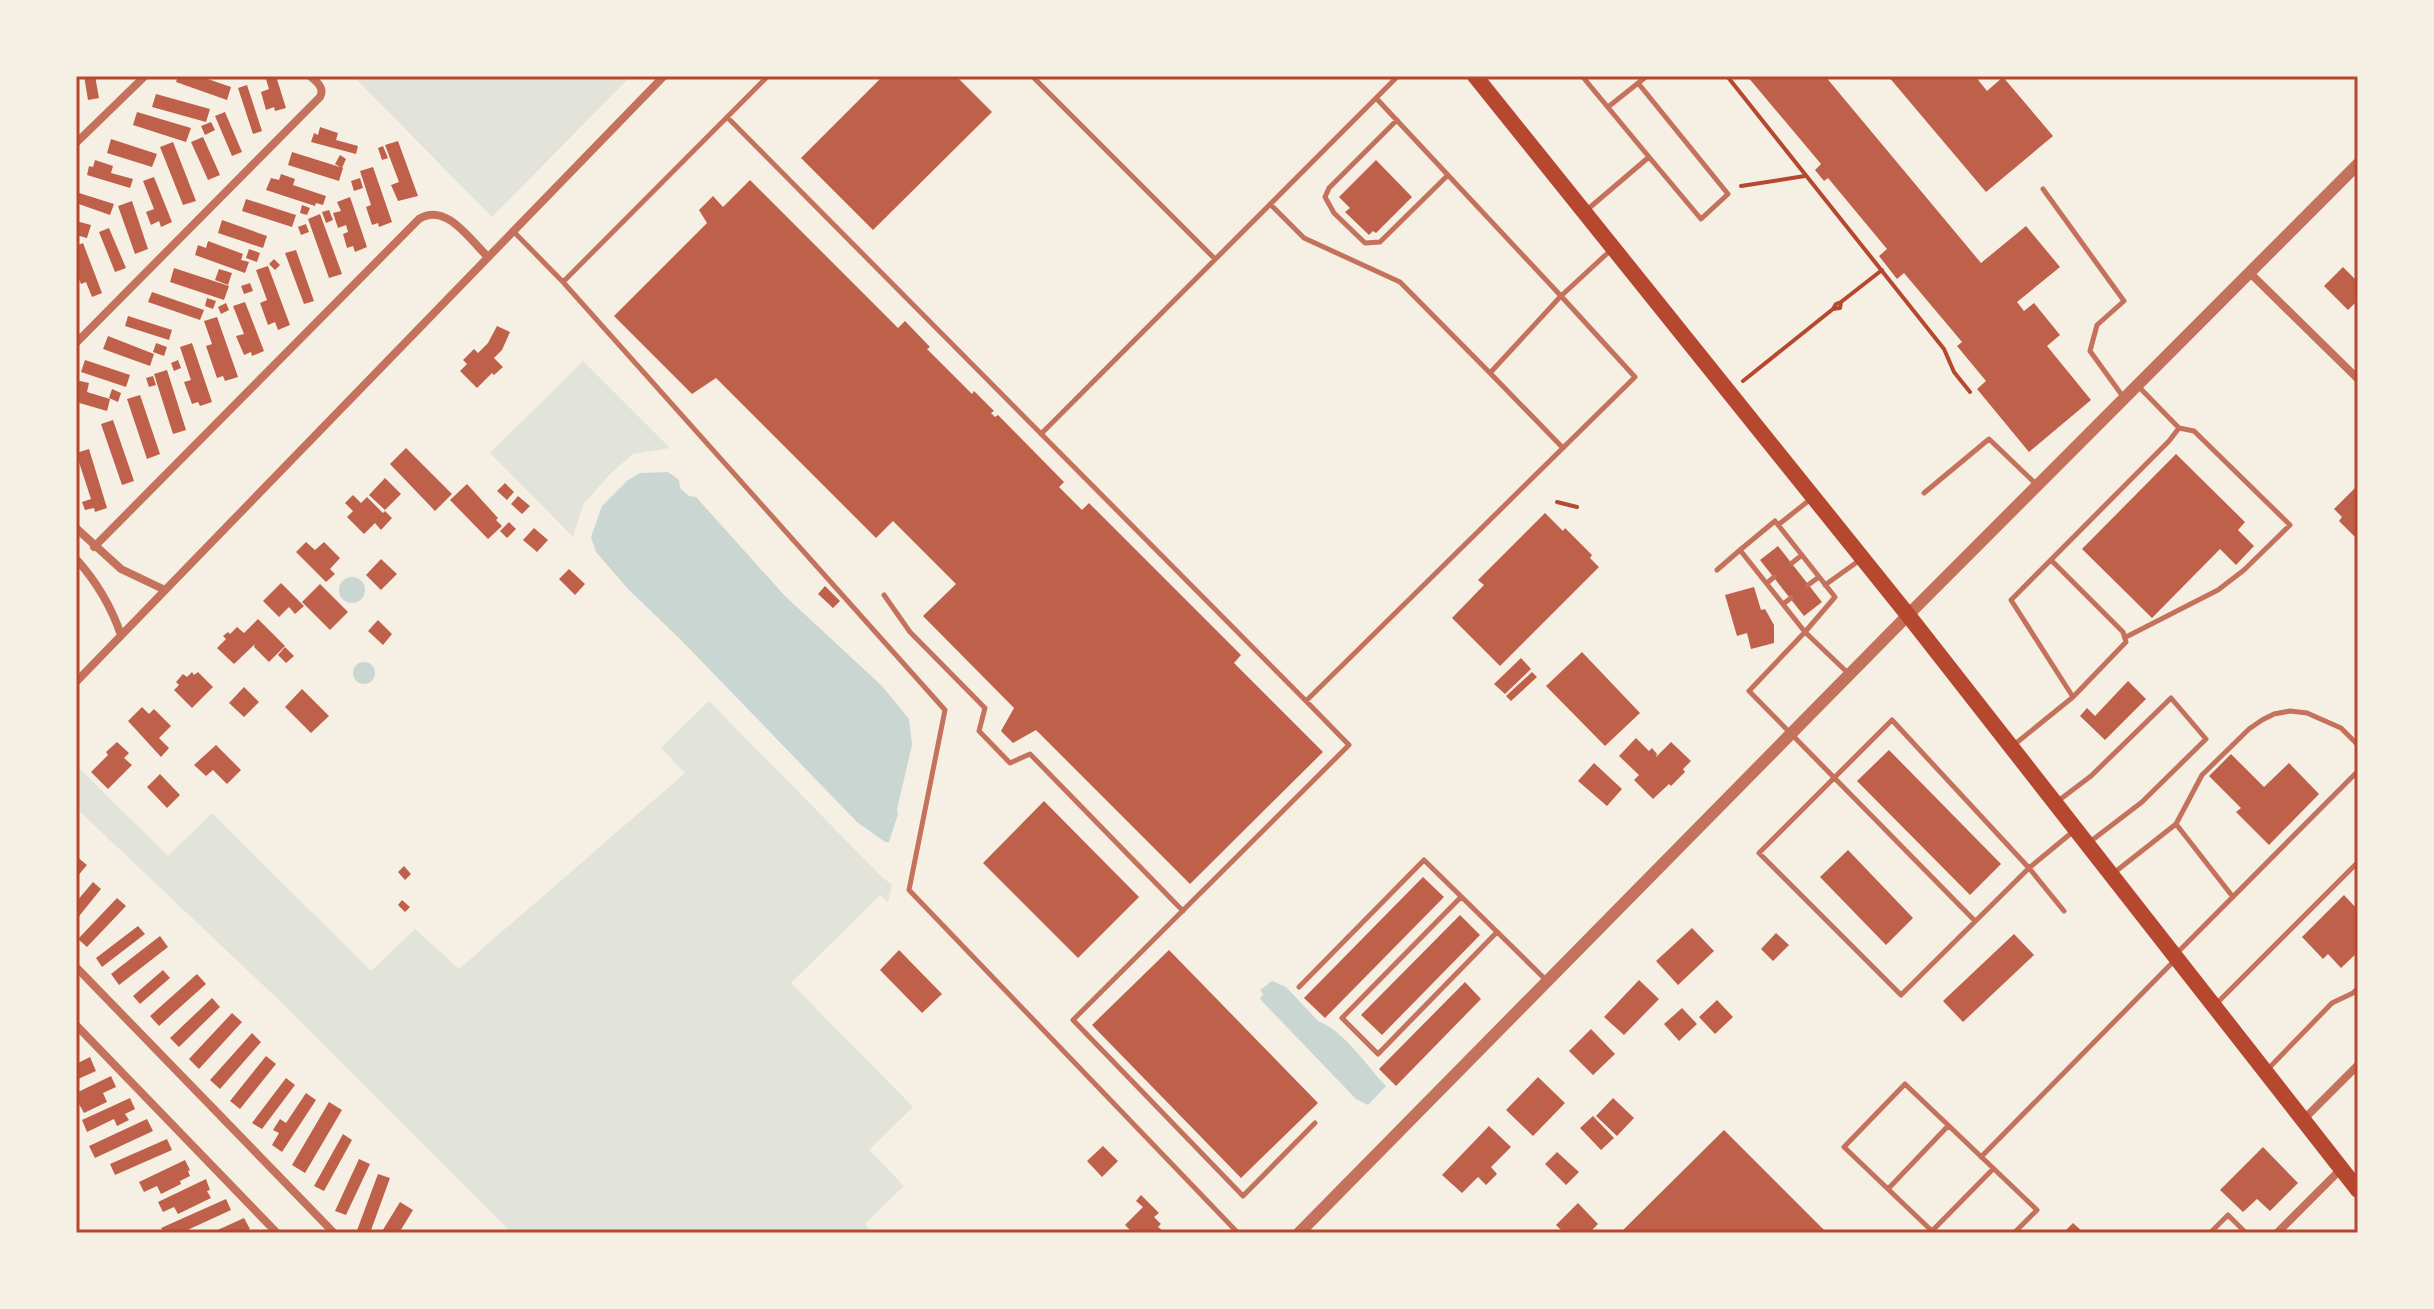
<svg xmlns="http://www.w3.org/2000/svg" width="2434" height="1309" font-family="'Times New Roman',serif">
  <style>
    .green { fill: #e2e4dc }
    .water { fill: #c9d6d2 }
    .building { fill: #bf614a }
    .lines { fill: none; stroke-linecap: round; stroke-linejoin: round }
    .path { stroke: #b5482f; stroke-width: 4 }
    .service { stroke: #c5725c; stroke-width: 5 }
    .minor { stroke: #c5725c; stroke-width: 8 }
    .tertiary { stroke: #c5725c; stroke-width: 12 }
    .primary { stroke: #b5482f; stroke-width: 16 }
    .neatline { fill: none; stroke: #b5482f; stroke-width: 3 }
  </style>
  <rect width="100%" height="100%" fill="#f6efe4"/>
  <path class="green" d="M353,76h270l4,4 -135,137z
    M583,361l87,87 -37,6 -22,19 -28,32 -10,32 -83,-84z
    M709,701l175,178 8,5 -4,18 -8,-7 -89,88 122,124 -44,43 35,36 -39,38 7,9h-360l-228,-228 -208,-197v-43l92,91 44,-43 159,158 44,-42 44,40 226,-196 -24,-25z"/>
  <path class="water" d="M668,472l11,8 1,8 9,8 7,1 89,99 97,90 27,33 3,26 -15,64 1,5 -9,28h-4l-28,-20 -177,-183 -51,-49 -33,-38 -5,-15 11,-31 26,-26 12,-7z
    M339 590a13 13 0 1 1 26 0a13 13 0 1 1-26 0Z
    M353 673a11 11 0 1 1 22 0a11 11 0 1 1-22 0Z
    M1272,981l14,6 32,34c27,10 49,46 68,65l-18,19 -12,-6 -96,-100 3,-5 -3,-4z"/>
  <path class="building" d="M84,76h11l4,22 -11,2z
    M178,76h21l32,11 -4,13 -51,-18z
    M265,76h11l10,32 -11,3 -1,-4 -8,3 -5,-18 8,-3z
    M883,76h73l36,36 -119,118 -72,-72z
    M1747,76h78l156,187 45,-37 34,41 -43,35 7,9 10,-8 26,32 -13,11 44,54 -62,52 -52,-63 9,-8 -29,-35 5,-4 -58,-69 -7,6 -18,-23 8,-7 -59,-71 -4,3 -9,-11 6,-6z
    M1888,76h87l12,15 16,-14 50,59 -67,56z
    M247,85l15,46 -9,3 -15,-46z
    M156,94l54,15 -4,13 -54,-15z
    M137,112l54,16 -5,14 -53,-17z
    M225,112l17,40 -10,4 -17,-40z
    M211,122l4,8 -10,5 -4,-9z
    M320,127l18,6 -2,7 22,6 -2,8 -45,-12 3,-9 4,2z
    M203,137l17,38 -12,5 -17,-38z
    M111,139l46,15 -5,13 -45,-14z
    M398,141l20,55 -20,5 -7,-16 8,-3 -14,-37z
    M173,142l23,59 -13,4 -23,-58z
    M383,146l5,12 -6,2 -4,-12z
    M292,152l51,16 -4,13 -51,-16z
    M340,155l6,4 -4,9 -7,-4z
    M95,160l18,6 -2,7 22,6 -3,9 -43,-13 2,-9 4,1z
    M1376,160l36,37 -36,36 -3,-2 -4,4 -24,-23 5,-4 -11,-11z
    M373,167l19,55 -13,5 -1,-4 -6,2 -6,-18 5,-2 -11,-34z
    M281,174l14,5 -2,6 33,11 -3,9 -7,-2 -1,3 -49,-16 5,-12 8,2z
    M154,177l18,45 -11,5 -2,-6 -8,4 -5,-13 8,-3 -11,-28z
    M360,178l3,10 -9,3 -3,-10z
    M750,180l148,148 7,-7 25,26 -3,2 45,45 2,-3 20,20 -3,2 4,4 3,-2 66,67 -5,5 23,23 7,-7 152,152 -7,8 89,89 -133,132 -154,-154 -23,13 -12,-12 13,-23 -91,-92 33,-32 -63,-63 -17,17 -160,-160 -24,16 -78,-78 93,-93 -8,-13 14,-14 10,11z
    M76,192l38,12 -4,11 -34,-12z
    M350,197l17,50 -12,5 -2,-6 -6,2 -4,-14 5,-2 -2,-7 -8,3 -5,-15 8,-2 -4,-9z
    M246,199l50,16 -4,12 -50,-16z
    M132,201l16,48 -13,5 -17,-48z
    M302,205l8,3 -3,7 -7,-2z
    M329,210l4,10 -7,3 -4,-11z
    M320,214l22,60 -13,4 -21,-59z
    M222,220l45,16 -4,12 -45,-15z
    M76,221l15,4 -4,13 -11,-3z
    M306,224l3,8 -8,3 -3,-8z
    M109,228l17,40 -11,4 -16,-40z
    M208,241l35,13 -2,6 8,2 -4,11 -50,-18 3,-10 8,3z
    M83,243l19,50 -10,4 -6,-15 -5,2 -5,-12v-26z
    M249,249l11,4 -3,9 -11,-4z
    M296,250l18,51 -10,3 -19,-51z
    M274,259l6,6 -5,5 -6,-6z
    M268,266l22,59 -12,5 -3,-8 -7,3 -8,-22 7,-3 -11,-30z
    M2343,267l15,15v18l-10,10 -24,-24z
    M174,268l55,18 -5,14 -54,-18z
    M219,269l13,4 -4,12 -13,-5z
    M250,283l3,8 -9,3 -3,-8z
    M152,292l52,18 -4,10 -52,-18z
    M207,298l9,3 -3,8 -8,-3z
    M245,302l19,49 -12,5 -1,-4 -7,3 -8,-19 8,-2 -11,-28z
    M226,303l3,7 -8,4 -3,-7z
    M128,316l44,14 -3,10 -44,-14z
    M217,317l21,60 -13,4 -2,-5 -6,2 -11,-32 6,-2 -8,-23z
    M497,326l13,6 -8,18 -8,8 9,9 -9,8 -2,-2 -15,15 -17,-17 7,-7 -4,-4 11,-11 4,4 10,-10z
    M108,336l46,18 -4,12 -47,-17z
    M156,343l11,4 -3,9 -11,-4z
    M192,343l20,59 -12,4 -2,-4 -6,2 -8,-22 7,-2 -11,-33z
    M85,360l45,15 -4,12 -45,-15z
    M178,360l3,8 -7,3 -3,-8z
    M167,370l19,60 -13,4 -19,-60z
    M153,376l3,9 -7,2 -3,-9z
    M76,380l13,3 -2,9 23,7 -3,12 -31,-9z
    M112,389l9,4 -3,9 -9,-4z
    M140,395l20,59 -13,5 -20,-60z
    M113,420l21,61 -12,4 -21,-61z
    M406,448l46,46 -17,17 -45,-47z
    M89,449l18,59 -12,4 -1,-4 -9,2 -3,-8 9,-3 -15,-46z
    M2176,454l69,68 -7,8 16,16 -18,19 -16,-16 -68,69 -70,-69z
    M385,478l16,16 -16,16 -16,-15z
    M505,483l9,9 -7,8 -10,-9z
    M467,484l31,34 -2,2 6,6 -14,13 -38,-39z
    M2358,485v55l-19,-19 3,-4 -8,-8z
    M353,495l8,8 6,-6 16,16 2,-2 7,7 -11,12 -6,-7 -11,11 -17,-17 6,-6 -8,-8z
    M518,496l12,10 -8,8 -11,-10z
    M1545,513l18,18 2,-3 27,27 -2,3 9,9 -99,99 -48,-48 32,-33 -6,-5z
    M509,522l7,7 -9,9 -7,-7z
    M534,528l14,12 -11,12 -14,-12z
    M306,542l9,8 9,-8 16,16 -10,11 5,5 -9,8 -30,-30z
    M1778,546l44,56 -18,14 -44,-56z
    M381,559l16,15 -16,16 -15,-15z
    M569,569l16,15 -10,11 -16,-16z
    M281,583l23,23 -9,8 -6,-7 -10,10 -16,-16z
    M320,584l28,28 -18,18 -28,-28z
    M825,586l15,15 -7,7 -15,-14z
    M1754,587l7,23 4,-1 9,16v18l-23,6 -4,-16 -10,3 -12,-41z
    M258,619l27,27 -16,16 -15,-15 1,-3 -21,20 -17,-16 9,-9 -3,-3 5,-4 2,2 7,-7 7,6z
    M378,620l14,14 -9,11 -15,-14z
    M285,647l9,9 -8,7 -8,-8z
    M1582,652l58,61 -35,33 -59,-60z
    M1521,658l10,11 -26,25 -11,-10z
    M192,672l2,3 4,-3 15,15 -21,21 -18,-18 5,-5 -3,-3 7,-8 4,3z
    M1532,672l5,5 -26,24 -5,-5z
    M2128,681l18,18 -41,41 -25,-24 7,-8 8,8z
    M244,687l15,15 -15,15 -15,-14z
    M302,689l27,27 -18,17 -26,-26z
    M142,707l7,7 5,-5 17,17 -12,12 10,10 -8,9 -33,-36z
    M1636,738l13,13 3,-3 5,6 -1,3 15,-15 20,19 -8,8 2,3 -14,14 -2,-2 -16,15 -19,-19 5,-5 -20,-19z
    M117,742l12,11 -5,5 8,7 -24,24 -17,-17 17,-17 -2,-3z
    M216,745l25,25 -14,14 -14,-14 -7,6 -12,-11z
    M1889,750l112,114 -31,31 -113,-114z
    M2231,754l33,33 25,-24 30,31 -50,51 -33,-33 5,-4 -32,-32z
    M1594,763l28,26 -15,17 -29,-25z
    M160,774l20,21 -13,13 -20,-21z
    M1044,801l95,96 -61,61 -95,-95z
    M1848,850l65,68 -27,27 -66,-68z
    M76,856l11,9 -11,13z
    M404,866l7,8 -6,6 -7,-8z
    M1423,877l21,20 -119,121 -21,-20z
    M93,882l8,7 -25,31v-18z
    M2344,895l14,15v42l-17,16 -13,-14 -5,5 -21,-22z
    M117,898l9,8 -39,41 -9,-8z
    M402,900l8,7 -5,5 -7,-7z
    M1460,915l20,20 -98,100 -21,-20z
    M138,926l7,8 -43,33 -6,-9z
    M1692,928l22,23 -36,34 -22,-24z
    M1776,933l13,12 -16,16 -12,-12z
    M2014,934l20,21 -71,67 -20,-21z
    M160,936l8,11 -49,38 -8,-11z
    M899,950l43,44 -20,19 -42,-43z
    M1169,950l149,153 -77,75 -149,-153z
    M163,970l7,8 -30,26 -7,-8z
    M197,974l9,10 -47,42 -9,-10z
    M1639,980l20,19 -35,36 -20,-18z
    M1465,982l16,17 -85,87 -17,-17z
    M212,998l8,9 -41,40 -9,-9z
    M1717,1000l16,17 -18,17 -16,-17z
    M1682,1008l15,16 -18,17 -15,-17z
    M232,1013l10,9 -43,47 -10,-10z
    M1591,1029l24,25 -22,21 -24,-24z
    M252,1033l9,9 -41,47 -10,-9z
    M266,1056l10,8 -36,45 -10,-8z
    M90,1057l6,14 -20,9v-16z
    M111,1076l5,11 -13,6 4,9 -23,11 -5,-9 -3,2v-13z
    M1538,1077l27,26 -32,33 -27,-26z
    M286,1078l9,7 -33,44 -10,-6z
    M306,1093l10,7 -34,52 -10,-7 7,-12 -6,-3 7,-11 6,4z
    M130,1098l5,11 -10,5 4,6 -12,6 -3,-7 -27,13 -5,-12z
    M1613,1098l21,20 -17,18 -21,-20z
    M329,1102l13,8 -37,63 -13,-8z
    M1593,1116l21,22 -13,12 -21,-22z
    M147,1119l6,12 -58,27 -6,-12z
    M1489,1126l22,21 -20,20 6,7 -11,11 -8,-8 -16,16 -20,-18z
    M1724,1130l103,103h-207z
    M343,1134l9,6 -28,51 -10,-5z
    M167,1139l5,11 -57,25 -5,-11z
    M1103,1146l15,15 -16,16 -15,-16z
    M2263,1147l35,36 -28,28 -13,-12 -14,13 -23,-22z
    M1557,1152l22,20 -13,13 -21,-21z
    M359,1159l11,5 -24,51 -11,-4z
    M185,1160l5,10 -2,1 2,5 -10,5 1,3 -20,10 -4,-8 -13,6 -5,-10z
    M378,1174l12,4 -20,55h-14z
    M206,1179l4,11 -3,1 4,7 -33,16 -4,-7 -11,5 -5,-10z
    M1141,1195l18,18 -5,4 7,7 -3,3 5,4 -2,2h-28l-8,-8 18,-18 -7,-6z
    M226,1199l5,11 -50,23h-17l-3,-5z
    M400,1202l13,8 -14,23h-18z
    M1578,1203l20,21 -9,9h-25l-8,-8z
    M244,1218l6,11 -8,4h-31z
    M2073,1223l11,10h-21z"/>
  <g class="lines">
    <path class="path" d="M1727,76l217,273 10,23 16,20
      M1741,186l64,-10
      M1841,302l41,-32
      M1743,381l90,-72 3,-5 5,-2 -1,6 -7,1
      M1557,502l20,5"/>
    <path class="service" d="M1032,76l183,183
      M1582,76l67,81 -61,52
      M1638,83l90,111 -27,25 -52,-62
      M1608,107l39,-31
      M727,117l579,584 329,-324 -74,-81 51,-47
      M1397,120l-68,68 -4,9 9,16 31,30 15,-1 68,-67
      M2043,189l81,112 -27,24 -7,26 34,47
      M1270,204l34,34 96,44 90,91 71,-77 -185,-198
      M514,232l49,50 205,-206
      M563,282l382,428 -36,180 329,343
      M1490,373l73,75
      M1041,434l357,-358
      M1924,493l65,-54 48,46
      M1775,521l60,76 -30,35 -65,-82z
      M1778,525l34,-27
      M1792,563l10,-8
      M1717,570l23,-20
      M1767,583l7,-6
      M1808,585l11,-8
      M1825,585l35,-25
      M884,595l26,37 75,76 -6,23 31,32 20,-9 153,157
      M1783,604l8,-6
      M2126,637l92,-47 26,-20 46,-45 -96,-94 -15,-3 -41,-42
      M1850,675l-45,-43 -56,59 226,230
      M2073,697l-62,-97 158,-159 10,-13
      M1306,701l43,44 -276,275 170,176 72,-73
      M2015,744l58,-47 53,-55 -3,-10 -72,-72
      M2058,801l33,-25 80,-78 35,41 -64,63 -51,39
      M2176,824l57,73
      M2115,872l61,-48 26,-49 47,-46 13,-9 12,-6 16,-3 17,2 34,15 17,17
      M1461,897l-119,121 36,36 119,-122
      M2064,911l-35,-43 -137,-148 -133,133 142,142 128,-127 46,-38
      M2178,952l180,-181
      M1299,987l125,-127 123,121
      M2217,1003l141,-141
      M2269,1068l63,-65 21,-10 5,-5
      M1981,1157l192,-195
      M1888,1189l60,-63
      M1932,1231l61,-62
      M1934,1233l-90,-86 61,-63 132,126 -23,23
      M2210,1233l18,-18 18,18"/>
    <path class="minor" d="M76,143l69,-67
      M2250,273l108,106
      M76,343l244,-246c5,-9 -3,-15 -10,-21
      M76,528l45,41 44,21
      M94,547l325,-328c27,-17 51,21 69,38
      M76,559c21,23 35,47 45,76
      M76,682l588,-606
      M76,967l258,266
      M76,1025l201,208
      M2303,1120l55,-55
      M2277,1233l64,-64"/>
    <path class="tertiary" d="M1299,1233l609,-618 450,-451"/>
    <path class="primary" d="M1475,76l433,539 450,575"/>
  </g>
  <rect width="2434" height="1309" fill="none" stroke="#f6efe4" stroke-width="156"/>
  <rect x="78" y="78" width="2278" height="1153" class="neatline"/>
</svg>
